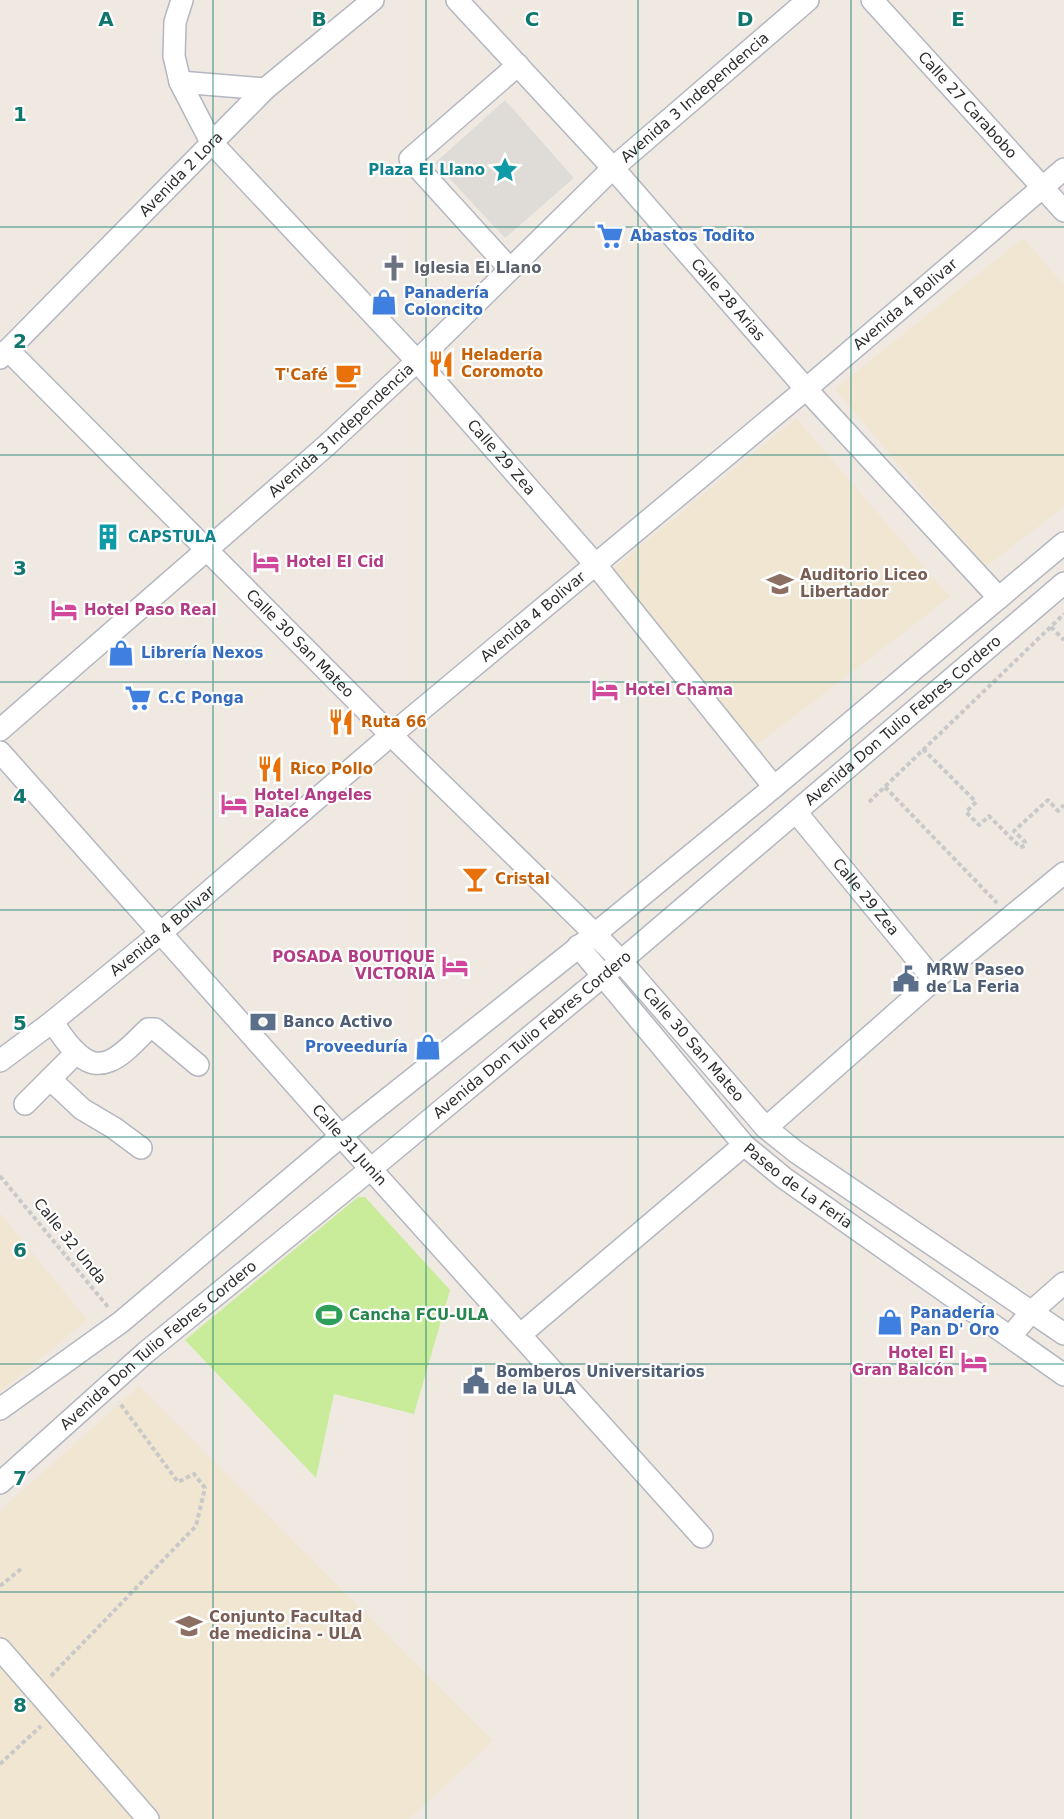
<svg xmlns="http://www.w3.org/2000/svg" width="1064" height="1819" font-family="'DejaVu Sans',sans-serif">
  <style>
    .education { fill: #f0e6d1 }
    .pitch { fill: #c9ec9a }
    .plaza { fill: #dfdcd8 }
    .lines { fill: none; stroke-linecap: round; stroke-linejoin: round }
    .minor-casing { stroke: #b4b7c1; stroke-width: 24 }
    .path { stroke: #c9c9c9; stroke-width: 4; stroke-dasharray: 4.5 3; stroke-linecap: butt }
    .minor { stroke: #fff; stroke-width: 21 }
    .grid { fill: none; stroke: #0f766e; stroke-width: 1.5; stroke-opacity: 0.55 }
    .labels { text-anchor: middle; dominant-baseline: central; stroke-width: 4.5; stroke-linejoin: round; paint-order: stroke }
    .street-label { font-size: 15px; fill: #2e2e2e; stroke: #fff }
    .culture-label { font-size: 15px; font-weight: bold; fill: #0d838f; stroke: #fff; text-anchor: end }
    .shop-label { font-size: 15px; font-weight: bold; fill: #366cbe; stroke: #fff; text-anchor: start }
    .worship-label { font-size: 15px; font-weight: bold; fill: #5b616d; stroke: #fff; text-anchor: start }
    .food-label { font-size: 15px; font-weight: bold; fill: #c56008; stroke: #fff; text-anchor: start }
    .hotel-label { font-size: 15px; font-weight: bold; fill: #b23c85; stroke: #fff; text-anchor: start }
    .education-label { font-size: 15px; font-weight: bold; fill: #785e54; stroke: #fff; text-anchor: start }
    .service-label { font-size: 15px; font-weight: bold; fill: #4e5e75; stroke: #fff; text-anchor: start }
    .leisure-label { font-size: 15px; font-weight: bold; fill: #27864d; stroke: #fff; text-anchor: start }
    .grid-label { font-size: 20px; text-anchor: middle; font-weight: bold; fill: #0f766e; stroke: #fff; stroke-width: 4.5; stroke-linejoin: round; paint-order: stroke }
  </style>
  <rect width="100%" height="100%" fill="#efe9e1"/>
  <path class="education" d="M1023,238l41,47v222l-79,60 -150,-178z
    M796,418l154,179 -194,148 -146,-174z
    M0,1213l87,107 -87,72z
    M139,1386l354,355 -84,78h-409v-308z"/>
  <path class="pitch" d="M358,1197h7l85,93 -36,124 -80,-20 -18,84 -131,-138z"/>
  <path class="plaza" d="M505,100l69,78 -69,60 -70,-75z"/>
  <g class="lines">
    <g class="minor-casing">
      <g id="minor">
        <path id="s1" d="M182,0l-7,22 -1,34 6,26 31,60 206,219 178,203 179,223"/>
        <path id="s2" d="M457,0l156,168 193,221 193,209"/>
        <path id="s3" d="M872,0l192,211"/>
        <path d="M180,82l85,7"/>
        <path d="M510,269l-100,-110 108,-94"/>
        <path id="s4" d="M8,350l383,385 204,199 26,27 145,167 30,24 268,182"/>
        <path id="s5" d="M0,358l265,-269 108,-89"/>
        <path id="s6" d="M0,730l327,-285 90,-84 196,-193 195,-168"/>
        <path id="s7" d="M0,752l341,384 361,401"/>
        <path id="s8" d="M796,812l138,168"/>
        <path id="s9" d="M578,946l166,199 40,33 280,197"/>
        <path d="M52,1022c8,10 14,21 23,29 28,30 52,-2 73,-22h7l43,36"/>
        <path id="s10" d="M0,1061l52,-39 110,-90 229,-197 415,-346 258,-220"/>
        <path d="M50,1079l32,30 32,19 27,20"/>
        <path d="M25,1104l51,-51"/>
        <path d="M766,1128l168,-148 130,-107"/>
        <path d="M521,1334l223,-189"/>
        <path d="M1011,1336l20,-24 33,-29"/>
        <path d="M0,1409l121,-87 220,-186 254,-202 179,-147 290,-244"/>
        <path id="s11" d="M0,1483l145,-130 227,-185 249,-207 443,-378"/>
        <path d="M0,1649l148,170"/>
      </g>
    </g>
    <path class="path" d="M1051,627l13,13
      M923,749l53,53 -10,10 13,13 10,-9 31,31 5,-1v-4l-11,-11 34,-31 10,11 6,-6
      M885,787l112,116
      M869,802l195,-188
      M0,1176l108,131
      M0,1586l21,-17
      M51,1676l145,-150 9,-38 -11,-14 -16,8 -59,-80
      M0,1764l41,-38"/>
    <use href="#minor" class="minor"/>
  </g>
  <path class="grid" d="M213,0v1819M426,0v1819M638,0v1819M851,0v1819M0,227h1064M0,455h1064M0,682h1064M0,910h1064M0,1137h1064M0,1364h1064M0,1592h1064"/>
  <defs>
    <g id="sight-bare" transform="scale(2.07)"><path d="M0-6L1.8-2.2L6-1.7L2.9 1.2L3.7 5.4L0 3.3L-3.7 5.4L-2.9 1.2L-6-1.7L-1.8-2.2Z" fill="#0f9aa8" stroke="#fff" stroke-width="2.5" paint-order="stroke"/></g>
    <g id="supermarket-bare" transform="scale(2.07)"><path d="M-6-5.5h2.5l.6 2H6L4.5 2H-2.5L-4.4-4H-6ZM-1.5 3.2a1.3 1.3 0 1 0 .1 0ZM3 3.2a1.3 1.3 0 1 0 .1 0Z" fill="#3f7fe0" stroke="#fff" stroke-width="2.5" paint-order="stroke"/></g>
    <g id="church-bare" transform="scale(2.07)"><path d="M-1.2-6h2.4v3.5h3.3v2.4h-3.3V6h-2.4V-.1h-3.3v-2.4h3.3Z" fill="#6b7280" stroke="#fff" stroke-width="2.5" paint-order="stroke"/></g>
    <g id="shop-bare" transform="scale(2.07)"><path d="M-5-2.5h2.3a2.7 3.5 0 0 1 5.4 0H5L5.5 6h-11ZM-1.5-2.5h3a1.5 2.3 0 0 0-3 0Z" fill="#3f7fe0" stroke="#fff" stroke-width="2.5" paint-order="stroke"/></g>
    <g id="restaurant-bare" transform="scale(2.07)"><path d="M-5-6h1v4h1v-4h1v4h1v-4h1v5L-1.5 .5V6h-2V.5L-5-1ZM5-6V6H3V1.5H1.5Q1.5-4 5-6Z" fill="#e8710a" stroke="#fff" stroke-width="2.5" paint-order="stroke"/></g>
    <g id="cafe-bare" transform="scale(2.07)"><path d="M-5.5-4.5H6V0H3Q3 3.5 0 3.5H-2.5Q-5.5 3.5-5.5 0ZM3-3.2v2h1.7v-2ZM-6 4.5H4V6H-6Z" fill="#e8710a" stroke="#fff" stroke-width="2.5" paint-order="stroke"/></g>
    <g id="building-bare" transform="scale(2.07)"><path d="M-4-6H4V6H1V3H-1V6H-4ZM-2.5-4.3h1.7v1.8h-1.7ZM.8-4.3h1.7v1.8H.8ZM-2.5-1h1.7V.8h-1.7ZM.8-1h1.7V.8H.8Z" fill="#0f9aa8" stroke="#fff" stroke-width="2.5" paint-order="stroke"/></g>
    <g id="hotel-bare" transform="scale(2.07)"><path d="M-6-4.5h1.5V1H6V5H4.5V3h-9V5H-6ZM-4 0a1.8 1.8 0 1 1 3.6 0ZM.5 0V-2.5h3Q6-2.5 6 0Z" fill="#d1479c" stroke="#fff" stroke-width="2.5" paint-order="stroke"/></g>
    <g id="school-bare" transform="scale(2.07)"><path d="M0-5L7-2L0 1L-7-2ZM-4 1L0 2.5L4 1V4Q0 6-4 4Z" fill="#8d6e63" stroke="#fff" stroke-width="2.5" paint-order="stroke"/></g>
    <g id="bar-bare" transform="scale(2.07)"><path d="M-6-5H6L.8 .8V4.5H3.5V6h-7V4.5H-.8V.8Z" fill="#e8710a" stroke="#fff" stroke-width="2.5" paint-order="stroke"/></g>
    <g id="civic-bare" transform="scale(2.07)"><path d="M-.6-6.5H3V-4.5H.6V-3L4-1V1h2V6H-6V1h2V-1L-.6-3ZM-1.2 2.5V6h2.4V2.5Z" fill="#5c6f8a" stroke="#fff" stroke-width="2.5" paint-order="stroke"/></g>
    <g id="bank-bare" transform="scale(2.07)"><path d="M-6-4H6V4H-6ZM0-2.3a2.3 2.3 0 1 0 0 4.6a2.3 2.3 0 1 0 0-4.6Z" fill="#5c6f8a" stroke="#fff" stroke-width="2.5" paint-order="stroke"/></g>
    <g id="stadium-bare" transform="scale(2.07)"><path d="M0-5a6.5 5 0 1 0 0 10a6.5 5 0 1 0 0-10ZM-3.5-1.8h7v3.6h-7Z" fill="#2e9e5b" stroke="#fff" stroke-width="2.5" paint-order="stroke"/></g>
    <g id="university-bare" transform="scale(2.07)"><path d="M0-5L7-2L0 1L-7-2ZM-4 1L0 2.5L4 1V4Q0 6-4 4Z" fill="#8d6e63" stroke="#fff" stroke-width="2.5" paint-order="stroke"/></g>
  </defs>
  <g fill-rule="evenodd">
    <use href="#sight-bare" x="505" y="170"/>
    <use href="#supermarket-bare" x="610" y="236"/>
    <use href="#church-bare" x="394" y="268"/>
    <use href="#shop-bare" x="384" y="302"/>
    <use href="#restaurant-bare" x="441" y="364"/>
    <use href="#cafe-bare" x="348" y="375"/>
    <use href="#building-bare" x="108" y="537"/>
    <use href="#hotel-bare" x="266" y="562"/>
    <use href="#school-bare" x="780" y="584"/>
    <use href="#hotel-bare" x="64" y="610"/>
    <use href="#shop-bare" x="121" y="653"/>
    <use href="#hotel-bare" x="605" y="690"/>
    <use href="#supermarket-bare" x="138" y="698"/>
    <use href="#restaurant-bare" x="341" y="722"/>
    <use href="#restaurant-bare" x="270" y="769"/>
    <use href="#hotel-bare" x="234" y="804"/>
    <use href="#bar-bare" x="475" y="879"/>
    <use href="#hotel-bare" x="455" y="966"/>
    <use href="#civic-bare" x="906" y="979"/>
    <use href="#bank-bare" x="263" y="1022"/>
    <use href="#shop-bare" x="428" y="1047"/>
    <use href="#stadium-bare" x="329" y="1315"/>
    <use href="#shop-bare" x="890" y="1322"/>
    <use href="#hotel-bare" x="974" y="1362"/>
    <use href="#civic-bare" x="476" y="1381"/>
    <use href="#university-bare" x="189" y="1626"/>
  </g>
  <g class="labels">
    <g class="street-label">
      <text stroke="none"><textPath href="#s6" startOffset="940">Avenida 3 Independencia</textPath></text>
      <text stroke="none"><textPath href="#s3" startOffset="142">Calle 27 Carabobo</textPath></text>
      <text stroke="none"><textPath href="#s5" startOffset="258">Avenida 2 Lora</textPath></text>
      <text stroke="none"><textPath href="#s2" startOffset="404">Calle 28 Arias</textPath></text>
      <text stroke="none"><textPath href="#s10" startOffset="1180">Avenida 4 Bolivar</textPath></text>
      <text stroke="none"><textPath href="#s6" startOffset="454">Avenida 3 Independencia</textPath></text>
      <text stroke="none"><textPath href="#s1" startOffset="580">Calle 29 Zea</textPath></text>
      <text stroke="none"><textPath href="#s10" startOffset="694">Avenida 4 Bolivar</textPath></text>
      <text stroke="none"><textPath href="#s4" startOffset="414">Calle 30 San Mateo</textPath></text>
      <text stroke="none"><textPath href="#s11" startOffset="1182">Avenida Don Tulio Febres Cordero</textPath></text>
      <text stroke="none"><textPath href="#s8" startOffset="110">Calle 29 Zea</textPath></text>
      <text stroke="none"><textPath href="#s10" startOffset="208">Avenida 4 Bolivar</textPath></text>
      <text stroke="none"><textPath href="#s11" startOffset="696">Avenida Don Tulio Febres Cordero</textPath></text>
      <text stroke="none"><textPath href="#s4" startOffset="976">Calle 30 San Mateo</textPath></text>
      <text stroke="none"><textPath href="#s7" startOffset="526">Calle 31 Junin</textPath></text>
      <text stroke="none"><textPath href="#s9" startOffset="327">Paseo de La Feria</textPath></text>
      <text transform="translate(70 1241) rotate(51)">Calle 32 Unda</text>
      <text stroke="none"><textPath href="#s11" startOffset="210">Avenida Don Tulio Febres Cordero</textPath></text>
    </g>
    <g class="culture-label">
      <text x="485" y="170">Plaza El Llano</text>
      <text x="128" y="537" text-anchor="start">CAPSTULA</text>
    </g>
    <g class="shop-label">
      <text x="630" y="236">Abastos Todito</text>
      <text x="404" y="293">Panadería<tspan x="404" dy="17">Coloncito</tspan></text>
      <text x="141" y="653">Librería Nexos</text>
      <text x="158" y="698">C.C Ponga</text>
      <text x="408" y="1047" text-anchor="end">Proveeduría</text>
      <text x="910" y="1313">Panadería<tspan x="910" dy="17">Pan D' Oro</tspan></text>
    </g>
    <g class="worship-label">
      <text x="414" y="268">Iglesia El Llano</text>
    </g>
    <g class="food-label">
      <text x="461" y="355">Heladería<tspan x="461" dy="17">Coromoto</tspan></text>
      <text x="328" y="375" text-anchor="end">T'Café</text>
      <text x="361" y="722">Ruta 66</text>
      <text x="290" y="769">Rico Pollo</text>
      <text x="495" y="879">Cristal</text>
    </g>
    <g class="hotel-label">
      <text x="286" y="562">Hotel El Cid</text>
      <text x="84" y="610">Hotel Paso Real</text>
      <text x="625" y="690">Hotel Chama</text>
      <text x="254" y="795">Hotel Angeles<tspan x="254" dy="17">Palace</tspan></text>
      <text x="435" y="957" text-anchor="end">POSADA BOUTIQUE<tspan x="435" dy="17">VICTORIA</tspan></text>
      <text x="954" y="1353" text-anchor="end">Hotel El<tspan x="954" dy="17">Gran Balcón</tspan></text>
    </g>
    <g class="education-label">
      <text x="800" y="575">Auditorio Liceo<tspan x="800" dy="17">Libertador</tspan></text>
      <text x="209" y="1617">Conjunto Facultad<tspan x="209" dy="17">de medicina - ULA</tspan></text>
    </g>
    <g class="service-label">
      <text x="926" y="970">MRW Paseo<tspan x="926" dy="17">de La Feria</tspan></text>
      <text x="283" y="1022">Banco Activo</text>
      <text x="496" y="1372">Bomberos Universitarios<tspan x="496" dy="17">de la ULA</tspan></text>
    </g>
    <g class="leisure-label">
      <text x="349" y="1315">Cancha FCU-ULA</text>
    </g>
  </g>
  <g class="grid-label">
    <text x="106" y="26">A</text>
    <text x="319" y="26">B</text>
    <text x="532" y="26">C</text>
    <text x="745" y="26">D</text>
    <text x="958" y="26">E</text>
    <text x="20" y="121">1</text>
    <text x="20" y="348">2</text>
    <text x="20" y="575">3</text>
    <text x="20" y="803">4</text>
    <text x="20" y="1030">5</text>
    <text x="20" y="1257">6</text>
    <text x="20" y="1485">7</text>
    <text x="20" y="1712">8</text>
  </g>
</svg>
